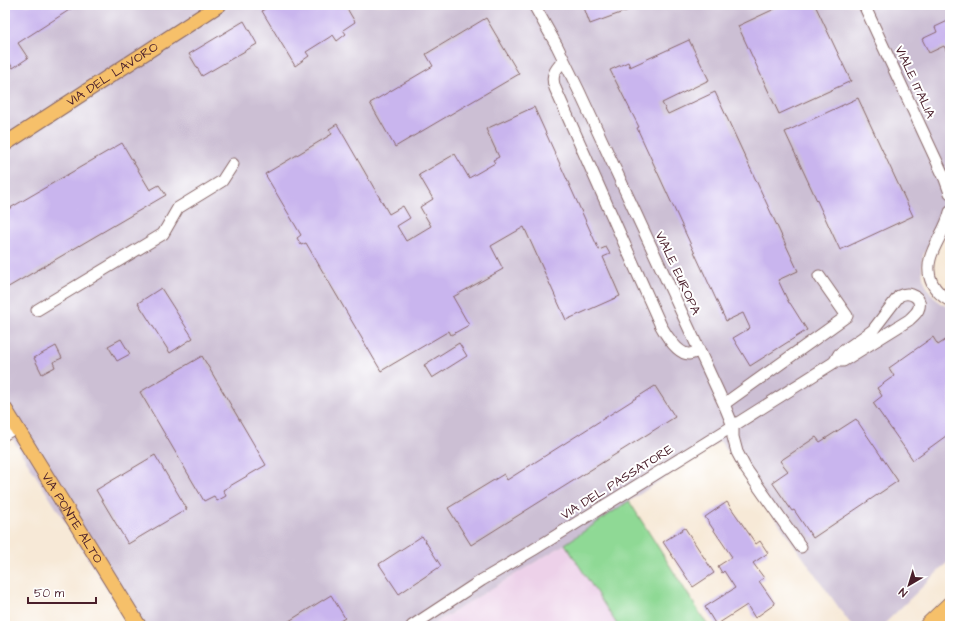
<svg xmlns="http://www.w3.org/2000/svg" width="955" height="631" font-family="'Architects Daughter',sans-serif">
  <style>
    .built { fill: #edd1e9 }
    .industrial { fill: #ccbfd4 }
    .green { fill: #8fd995; stroke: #6c7c60 }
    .building { fill: #c9b5ee }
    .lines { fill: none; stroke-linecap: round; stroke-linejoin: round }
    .minor-casing { stroke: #876667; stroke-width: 13 }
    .major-casing { stroke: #876667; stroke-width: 16 }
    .highway-casing { stroke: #876667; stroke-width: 19 }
    .minor { stroke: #fff; stroke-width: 11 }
    .major { stroke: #f6c06b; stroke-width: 14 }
    .highway { stroke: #f6c06b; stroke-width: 17 }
    .labels { text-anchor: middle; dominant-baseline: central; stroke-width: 4; stroke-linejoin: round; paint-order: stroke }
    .street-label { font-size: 13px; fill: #4a1f2b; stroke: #fff }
  </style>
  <rect width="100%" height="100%" fill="#fff"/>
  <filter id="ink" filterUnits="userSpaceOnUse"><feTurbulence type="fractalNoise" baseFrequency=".025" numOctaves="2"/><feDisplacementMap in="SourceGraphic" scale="8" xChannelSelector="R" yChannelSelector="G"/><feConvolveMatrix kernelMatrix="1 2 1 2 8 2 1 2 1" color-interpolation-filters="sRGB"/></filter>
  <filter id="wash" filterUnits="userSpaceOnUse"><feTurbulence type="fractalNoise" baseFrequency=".012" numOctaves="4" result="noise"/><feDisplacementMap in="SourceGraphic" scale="16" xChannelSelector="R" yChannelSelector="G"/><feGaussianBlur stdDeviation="0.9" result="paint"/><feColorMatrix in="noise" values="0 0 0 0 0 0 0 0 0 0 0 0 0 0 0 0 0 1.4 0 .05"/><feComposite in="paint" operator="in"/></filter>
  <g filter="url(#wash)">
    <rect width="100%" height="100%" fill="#f7e9d7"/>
    <path class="built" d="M565,544l53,82h-188z"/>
    <path class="industrial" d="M5,5h945v208l-10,4 -1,8 -15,28 -2,7v9l1,8 3,8 4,7 10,11 10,5v252l-68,66h-30l-132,-185 -155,103 -135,82h-299l-126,-199z"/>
    <path class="green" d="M629,501l79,125h-90l-53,-82z"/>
    <g id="blocks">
      <path class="building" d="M5,5h72l-59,38 10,15 -15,10 -8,-12z
        M270,5h75l10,17 -12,8 3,4 -9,7 -4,-6 -27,17 3,4 -14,10 -33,-55z
        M583,5h56l1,1 -50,18z
        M783,5h32l36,76 -72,33 -41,-88z
        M486,18l33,56 -124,73 -25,-44 63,-37 -7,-12z
        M950,20v38l-6,-12 -15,7 -7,-14 15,-7 -2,-5z
        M244,21l13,23 -55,32 -13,-22z
        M689,40l20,40 -47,23 6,11 47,-22 83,179 -20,9 11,23h1l17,27 -57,36 -17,-28 17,-10 -7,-15 -17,8 -89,-193 2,-1 -29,-57 18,-8 2,5z
        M858,98l55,118 -73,34 -55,-118z
        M534,107l65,143 7,-3 4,7 -7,3 17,39 -54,24 -42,-93 -33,19 12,23 -50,28 16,28 -18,10 -2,-4 -68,40 -75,-128 -5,2 -4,-7 4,-3 -36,-61 67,-40 -3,-5 8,-5 52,90 14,-8 7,12 -13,8 9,15 25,-15 -11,-19 13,-8 -14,-24 36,-21 14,24 26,-15 -2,-3 6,-3 -13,-28z
        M122,143l28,47 9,-5 7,10 -161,94v-78z
        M161,288l32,50 -23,15 -32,-50z
        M933,337l5,8 12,-8v96l-37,27 -40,-57 9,-7 -5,-8 17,-12 -5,-8z
        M121,339l9,15 -13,7 -9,-15z
        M459,343l8,13 -35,22 -8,-13z
        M56,346l6,12 -9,4 2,5 -13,7 -8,-16z
        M202,356l64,109 -43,25 3,6 -9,5 -3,-5 -10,5 -64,-109z
        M655,386l20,31 -204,128 -23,-37 56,-34 3,6z
        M856,419l42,62 -85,57 -19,-28 -2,1 -20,-29 16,-11 -8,-10 36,-24 4,5z
        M155,455l32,54 -59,35 -32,-54z
        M727,502l29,42 4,-3 8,12 -15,10 11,15 -5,3 16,23 -20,14 -8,-13 -31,20 -11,-18 30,-19 -11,-17 -2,2 -4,-7 14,-9 -27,-40z
        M685,528l29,45 -21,14 -30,-45z
        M422,536l19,30 -42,28 -20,-30z
        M331,595l14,23 -13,8h-51z"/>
    </g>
  </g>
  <g filter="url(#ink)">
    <use href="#blocks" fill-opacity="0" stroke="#876667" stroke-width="1"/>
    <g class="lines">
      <g class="minor-casing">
        <path id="minor" d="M534,5l23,41 22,45 145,313 9,22v11l4,15 9,17 55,78
          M864,5l81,174 5,14
          M564,60c-8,9 -14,15 -9,28l106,238c5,9 17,28 28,28 3,0 7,-2 10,-3
          M950,212c-5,24 -30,45 -18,71 4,8 11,14 18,18
          M37,310l126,-76 15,-26 44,-27 11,-17
          M724,404l123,-88 -28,-40
          M5,434l11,-7
          M412,626l70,-46 51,-30 200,-124 100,-63 2,-2h8l66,-41c3,-3 7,-6 9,-10 6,-12 -8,-20 -19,-14l-26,34 -11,8 -23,16 -4,7"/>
      </g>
      <g class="major-casing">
        <g id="major">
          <path id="s1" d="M5,144l214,-139"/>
          <path id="s2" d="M5,409l134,217"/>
        </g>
      </g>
      <g class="highway-casing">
        <path id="highway" d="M928,626l22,-21"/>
      </g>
      <use href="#minor" class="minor"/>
      <use href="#major" class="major"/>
      <use href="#highway" class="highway"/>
    </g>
  </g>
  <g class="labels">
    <g class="street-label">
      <text stroke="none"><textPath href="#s1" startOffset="128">VIA DEL LAVORO</textPath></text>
      <text transform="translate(915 82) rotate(65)">VIALE ITALIA</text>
      <text transform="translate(678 273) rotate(65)">VIALE EUROPA</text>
      <text transform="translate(617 482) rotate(-32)">VIA DEL PASSATORE</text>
      <text stroke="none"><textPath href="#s2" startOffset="128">VIA PONTE ALTO</textPath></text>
    </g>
  </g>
  <rect width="955" height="631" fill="none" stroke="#fff" stroke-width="20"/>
  <g transform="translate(909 585) rotate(218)" stroke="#ffffff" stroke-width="3" paint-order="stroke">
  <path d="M0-3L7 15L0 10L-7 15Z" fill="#4a1f2b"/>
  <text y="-6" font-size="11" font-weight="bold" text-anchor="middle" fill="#4a1f2b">N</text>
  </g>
  <path d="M28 597v6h68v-6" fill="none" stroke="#4a1f2b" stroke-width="2"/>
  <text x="34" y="597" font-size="12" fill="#4a1f2b" stroke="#ffffff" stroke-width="3" paint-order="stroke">50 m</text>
</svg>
